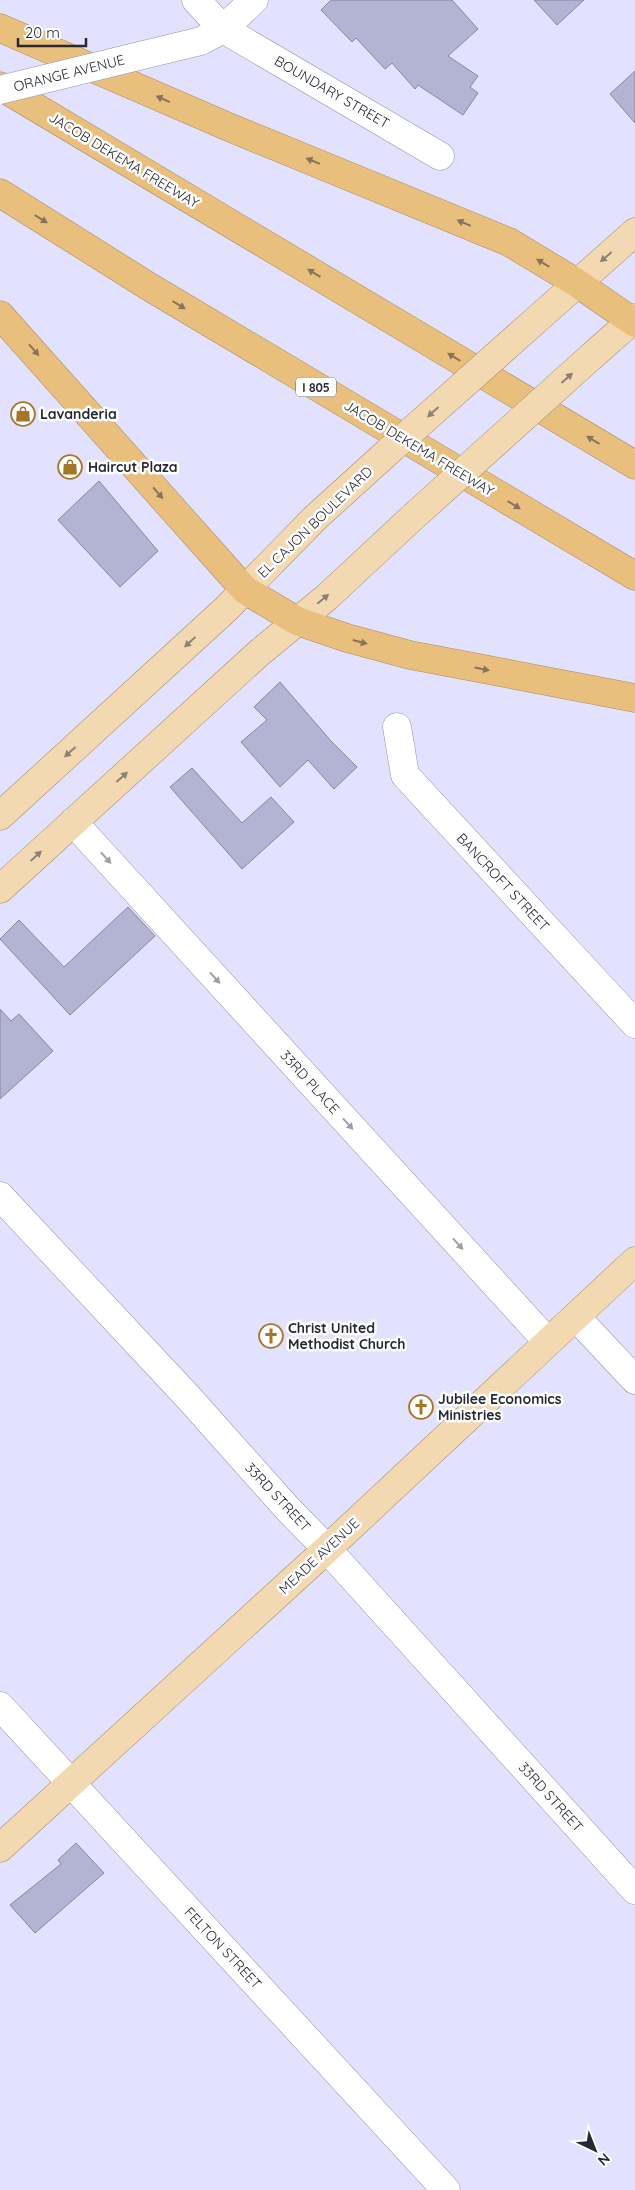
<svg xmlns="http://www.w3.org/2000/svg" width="635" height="2190" font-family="Quicksand,sans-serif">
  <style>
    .building { fill: #b3b3d4; stroke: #8685a5 }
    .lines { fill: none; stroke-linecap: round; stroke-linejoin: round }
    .minor-casing { stroke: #9493b4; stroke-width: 29 }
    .major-casing { stroke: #a58a64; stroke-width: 29 }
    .highway-casing { stroke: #a58a64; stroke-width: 29 }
    .minor { stroke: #fff; stroke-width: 28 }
    .major { stroke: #f2d9b2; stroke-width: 28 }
    .highway { stroke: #e9bf7e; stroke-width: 28 }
    .minor-bridge-casing { stroke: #9493b4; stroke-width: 29; stroke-linecap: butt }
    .major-bridge-casing { stroke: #a58a64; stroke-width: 29; stroke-linecap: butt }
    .minor-bridge { stroke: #fff; stroke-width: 28 }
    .major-bridge { stroke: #f2d9b2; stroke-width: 28 }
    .oneway { fill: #88745a }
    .oneway2 { fill: #8d8074 }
    .oneway3 { fill: #9e9ea4 }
    .labels { text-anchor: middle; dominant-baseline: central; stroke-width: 5; stroke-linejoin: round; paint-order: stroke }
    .shield { fill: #fff; stroke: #686872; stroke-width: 1 }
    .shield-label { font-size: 12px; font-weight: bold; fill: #282835 }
    .street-label { font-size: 14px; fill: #282835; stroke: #fff }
    .poi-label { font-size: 14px; font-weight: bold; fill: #282835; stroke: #fff; text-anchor: start }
  </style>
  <rect width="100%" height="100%" fill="#e2e2fe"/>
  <path class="building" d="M331,0h121l26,29 -30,27 30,20 -8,11 8,6 -15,22 -45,-30 -3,4 -23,-26 -7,6 -29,-31 -4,4 -31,-32z
    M534,0h50l-27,25z
    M635,71v52l-25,-29z
    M99,481l59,70 -38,36 -62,-67z
    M280,682l51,59 26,26 -23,22 -26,-29 -28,27 -39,-45 26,-22 -13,-13z
    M192,768l50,55 29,-26 23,25 -52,47 -72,-82z
    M128,907l27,29 -85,79 -70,-76 19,-19 45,47z
    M0,1009l11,12 8,-7 34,37 -53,48z
    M76,1843l28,30 -69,60 -25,-28 51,-41 -3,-4z"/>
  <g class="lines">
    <g class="minor-casing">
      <path id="minor" d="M196,0l27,29 217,127
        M139,56l62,-15 22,-12 31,-29
        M397,727l8,48 230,249
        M73,822l475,520
        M0,1196l188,201 99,111 40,41 308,341
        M576,1317l59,63
        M0,1706l446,484"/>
    </g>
    <g class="major-casing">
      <path id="major" d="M535,321l100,-89
        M593,355l42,-37
        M0,816l226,-207 89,-91 75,-68
        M0,889l259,-236 68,-56 87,-81
        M0,1848l327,-299 308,-288"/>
    </g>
    <g class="highway-casing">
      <path id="highway" d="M0,28l231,100 278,114 68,41 58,40
        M0,86l635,379
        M0,193l148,93 487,290
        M0,315l245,275 52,31 50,17 63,17 225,43"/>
    </g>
    <use href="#minor" class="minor"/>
    <use href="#major" class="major"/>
    <use href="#highway" class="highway"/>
    <g class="minor-bridge-casing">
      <path id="minor-bridge" d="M0,90l139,-34"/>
    </g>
    <g class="major-bridge-casing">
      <path id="major-bridge" d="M390,450l145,-129
        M414,516l179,-161"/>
    </g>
    <use href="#minor-bridge" class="minor-bridge"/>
    <use href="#major-bridge" class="major-bridge"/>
  </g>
  <defs><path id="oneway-solid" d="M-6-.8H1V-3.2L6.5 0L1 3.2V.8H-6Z" transform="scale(1.25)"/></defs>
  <g class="oneway">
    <use href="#oneway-solid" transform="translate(163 99) rotate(-156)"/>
    <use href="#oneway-solid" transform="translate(313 161) rotate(-158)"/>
    <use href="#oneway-solid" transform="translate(41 219) rotate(32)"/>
    <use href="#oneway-solid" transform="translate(464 223) rotate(-157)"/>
    <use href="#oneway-solid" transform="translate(543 263) rotate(-149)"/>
    <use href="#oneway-solid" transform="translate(314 273) rotate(-149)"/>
    <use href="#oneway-solid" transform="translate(179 305) rotate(31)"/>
    <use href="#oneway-solid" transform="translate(34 350) rotate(49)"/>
    <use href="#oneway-solid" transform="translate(454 357) rotate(-149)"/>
    <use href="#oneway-solid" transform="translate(593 440) rotate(-149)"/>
    <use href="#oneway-solid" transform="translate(158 493) rotate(49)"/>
    <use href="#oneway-solid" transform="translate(514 505) rotate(31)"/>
    <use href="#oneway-solid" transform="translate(360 642) rotate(15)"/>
    <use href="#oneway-solid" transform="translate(482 669) rotate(11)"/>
  </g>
  <g class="oneway2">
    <use href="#oneway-solid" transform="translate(606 257) rotate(139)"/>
    <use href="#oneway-solid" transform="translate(567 378) rotate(-42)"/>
    <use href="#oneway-solid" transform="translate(433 412) rotate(138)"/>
    <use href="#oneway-solid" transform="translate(323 599) rotate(-40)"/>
    <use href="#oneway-solid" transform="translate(190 642) rotate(137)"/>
    <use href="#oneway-solid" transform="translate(70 752) rotate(138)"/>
    <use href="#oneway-solid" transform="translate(122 777) rotate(-42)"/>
    <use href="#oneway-solid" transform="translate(36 856) rotate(-43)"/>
  </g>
  <g class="oneway3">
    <use href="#oneway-solid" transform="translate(106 858) rotate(48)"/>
    <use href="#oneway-solid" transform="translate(215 978) rotate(48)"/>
    <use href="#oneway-solid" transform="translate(348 1124) rotate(48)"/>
    <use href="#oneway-solid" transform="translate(458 1244) rotate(48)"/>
  </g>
  <defs>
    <g id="shop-ring" transform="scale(1.25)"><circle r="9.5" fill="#fff" stroke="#a37628" stroke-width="1.5"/><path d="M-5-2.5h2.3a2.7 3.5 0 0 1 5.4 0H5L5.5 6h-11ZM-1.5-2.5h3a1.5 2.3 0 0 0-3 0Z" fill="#a37628"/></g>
    <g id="church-ring" transform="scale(1.25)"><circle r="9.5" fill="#fff" stroke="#a37628" stroke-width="1.5"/><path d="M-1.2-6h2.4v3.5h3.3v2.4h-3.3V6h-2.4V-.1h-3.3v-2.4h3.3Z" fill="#a37628"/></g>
  </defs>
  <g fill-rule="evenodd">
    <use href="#shop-ring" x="23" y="414"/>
    <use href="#shop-ring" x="70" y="467"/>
    <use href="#church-ring" x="271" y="1336"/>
    <use href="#church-ring" x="421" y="1407"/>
  </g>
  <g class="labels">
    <rect class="shield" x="296" y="377.5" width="40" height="19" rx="4"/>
    <g class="shield-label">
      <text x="316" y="387">I 805</text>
    </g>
    <g class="street-label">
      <text transform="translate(69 73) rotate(-14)">ORANGE AVENUE</text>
      <text transform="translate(332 92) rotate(30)">BOUNDARY STREET</text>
      <text transform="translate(124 160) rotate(31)">JACOB DEKEMA FREEWAY</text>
      <text transform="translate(419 448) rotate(31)">JACOB DEKEMA FREEWAY</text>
      <text transform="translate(315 522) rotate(-44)">EL CAJON BOULEVARD</text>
      <text transform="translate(503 882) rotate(47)">BANCROFT STREET</text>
      <text transform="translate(310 1082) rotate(48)">33RD PLACE</text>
      <text transform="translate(278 1497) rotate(47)">33RD STREET</text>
      <text transform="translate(319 1556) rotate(-43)">MEADE AVENUE</text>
      <text transform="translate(551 1797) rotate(48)">33RD STREET</text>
      <text transform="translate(223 1948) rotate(47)">FELTON STREET</text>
    </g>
    <g class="poi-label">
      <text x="40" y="414">Lavanderia</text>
      <text x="88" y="467">Haircut Plaza</text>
      <text x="288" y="1328">Christ United<tspan x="288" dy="16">Methodist Church</tspan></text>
      <text x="438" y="1399">Jubilee Economics<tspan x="438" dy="16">Ministries</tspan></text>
    </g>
  </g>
  <g transform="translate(595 2150) rotate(137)" stroke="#ffffff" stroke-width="4" paint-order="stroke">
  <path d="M0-4L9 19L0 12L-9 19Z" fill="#282835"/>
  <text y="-8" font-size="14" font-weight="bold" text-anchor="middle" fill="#282835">N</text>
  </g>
  <path d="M18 38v8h68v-8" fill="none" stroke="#282835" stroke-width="2.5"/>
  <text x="25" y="38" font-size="15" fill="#282835" stroke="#ffffff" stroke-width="4" paint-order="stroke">20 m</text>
</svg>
